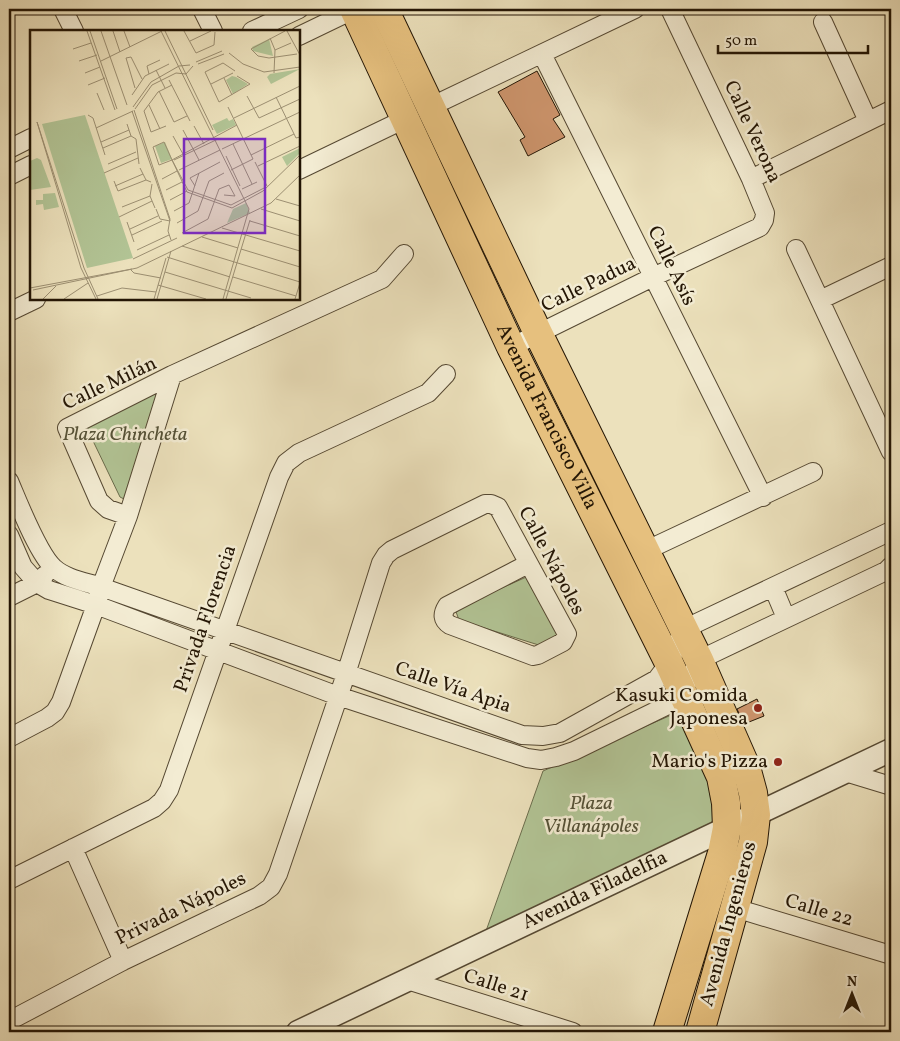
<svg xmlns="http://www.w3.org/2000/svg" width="900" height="1041" font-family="Vollkorn,serif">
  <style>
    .green { fill: #b2c495; stroke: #6a6c4c }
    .building { fill: #ce956d; stroke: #231504 }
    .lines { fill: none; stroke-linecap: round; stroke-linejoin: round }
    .minor-casing { stroke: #554832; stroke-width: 20 }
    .tertiary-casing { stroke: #554832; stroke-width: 25 }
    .primary-casing { stroke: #231504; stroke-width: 30 }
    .minor { stroke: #f3ecd3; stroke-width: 18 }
    .tertiary { stroke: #f3ecd3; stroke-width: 22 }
    .primary { stroke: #e6c07e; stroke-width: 28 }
    .poi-dot { fill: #8f2418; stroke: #f3ecd3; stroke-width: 2 }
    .labels { text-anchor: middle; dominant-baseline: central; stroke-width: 5; stroke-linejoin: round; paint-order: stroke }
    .street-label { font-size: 20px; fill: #231504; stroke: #f3ecd3 }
    .park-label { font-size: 20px; font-style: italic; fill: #555237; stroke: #f3ecd3 }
    .poi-label { font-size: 20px; fill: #231504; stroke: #f3ecd3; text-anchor: end }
    .inset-road { fill: none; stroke: #9c8f72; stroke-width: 1 }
    .view { fill: #7b2cbf; fill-opacity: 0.15; stroke: #7b2cbf; stroke-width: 2.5 }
    .inset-edge { fill: none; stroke: #231504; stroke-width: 2.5 }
  </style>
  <rect width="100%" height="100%" fill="#ece1bc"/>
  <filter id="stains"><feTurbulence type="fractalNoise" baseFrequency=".004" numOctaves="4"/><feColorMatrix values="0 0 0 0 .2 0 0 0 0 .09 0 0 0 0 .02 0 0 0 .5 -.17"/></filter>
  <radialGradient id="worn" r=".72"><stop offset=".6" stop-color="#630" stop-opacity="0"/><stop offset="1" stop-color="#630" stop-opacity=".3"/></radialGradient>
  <path class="green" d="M179,374l-43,131 -16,-8 -38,-79z
    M542,570l33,63 -30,14 -86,-27 -4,-11z
    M692,706l44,108 -250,117 57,-160z"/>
  <path class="building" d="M537,71l23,44 -7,4 12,18 -37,19 -8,-16 5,-3 -27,-45z
    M757,699l7,17 -20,8 -7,-15z"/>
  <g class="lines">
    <g class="minor-casing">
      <path id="minor" d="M63,9l11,22
        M202,9l11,22
        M823,22l45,99
        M252,31l47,-22
        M299,36l56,-27
        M542,54l221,443
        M430,107l205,-98
        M9,149l22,-11
        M299,170l106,-51
        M9,176l22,-11
        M751,179l140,-69
        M796,249l95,203
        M820,300l71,-34
        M9,312l27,-13
        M511,347l142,-70 107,-50 4,-7 1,-7 -14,-34 -81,-170
        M9,481c9,21 29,73 45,87 12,11 32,14 47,19l421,148 21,1 17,-3 97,-54 12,-16 15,-34 207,-98
        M128,516l-20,-7 -9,-8 -32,-73 105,-53 210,-96 22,-25
        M9,535l14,32 14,16 12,7 47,15 242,91 189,62 14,2 15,-3 18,-6 94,-46 15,-13 16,-32 187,-89 5,-5
        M645,551l168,-79
        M773,587l13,31
        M9,597l28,-14 8,-8
        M9,738l38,-20 8,-6 6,-10 35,-97 5,-18 27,-71 44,-141
        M845,772l46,14
        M73,848l50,113
        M9,880l145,-72 8,-7 7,-11 110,-313 7,-14 13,-10 129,-60 18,-19
        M735,908l156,47
        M407,980l166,52
        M9,1021l114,-60 136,-65 12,-9 7,-13 68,-200 35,-111 5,-8 6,-5 93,-46h6l7,3 69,127 -4,8 -25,13 -5,1 -83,-31c-8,-5 -8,-11 -3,-19l81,-42"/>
    </g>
    <g class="tertiary-casing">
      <g id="tertiary">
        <path id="s1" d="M298,1032l593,-282"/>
      </g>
    </g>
    <g class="primary-casing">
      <g id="primary">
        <path id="s2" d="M354,9l157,338 158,316 52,114 5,26 1,25 -5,25 -55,179"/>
        <path d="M384,9l154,324 161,327 47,107 7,26 3,22 -3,27 -53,190"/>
      </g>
    </g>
    <use href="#minor" class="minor"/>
    <use href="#tertiary" class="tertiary"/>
    <use href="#primary" class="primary"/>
  </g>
  <g class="poi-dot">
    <circle cx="758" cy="708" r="5"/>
    <circle cx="778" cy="762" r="5"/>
  </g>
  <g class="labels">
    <g class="street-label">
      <text transform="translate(752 132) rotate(65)">Calle Verona</text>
      <text transform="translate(671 266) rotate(64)">Calle Asís</text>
      <text transform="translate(589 285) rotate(-26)">Calle Padua</text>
      <text transform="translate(110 384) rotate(-25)">Calle Milán</text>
      <text stroke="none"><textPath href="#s2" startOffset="451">Avenida Francisco Villa</textPath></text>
      <text transform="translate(551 561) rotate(62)">Calle Nápoles</text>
      <text transform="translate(206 619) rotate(-71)">Privada Florencia</text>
      <text transform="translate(453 688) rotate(19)">Calle Vía Apia</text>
      <text stroke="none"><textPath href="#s1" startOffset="329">Avenida Filadelfia</textPath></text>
      <text transform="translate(181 909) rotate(-26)">Privada Nápoles</text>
      <text transform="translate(819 911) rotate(17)">Calle 22</text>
      <text transform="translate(729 924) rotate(-75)">Avenida Ingenieros</text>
      <text transform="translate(496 986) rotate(18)">Calle 21</text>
    </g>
    <g class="park-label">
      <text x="125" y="435">Plaza Chincheta</text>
      <text x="591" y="804">Plaza<tspan x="591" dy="23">Villanápoles</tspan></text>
    </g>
    <g class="poi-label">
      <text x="748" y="696">Kasuki Comida<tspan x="748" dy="23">Japonesa</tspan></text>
      <text x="768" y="762">Mario's Pizza</text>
    </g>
  </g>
  <g transform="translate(30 30)">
    <rect width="270" height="270" fill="#ece1bc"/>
    <path d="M239,9l4,17 -20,-5 -1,-4zM270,39l-29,15 -4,-7 3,-3zM202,46l4,1 12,7 -15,10 -7,-14zM55,85l48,143 -46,10 -45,-144zM197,88l2,3 4,-2 3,6 -19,9 -5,-9zM135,112l7,17 -11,4 -6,-17zM270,118v5l-13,13 -5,-9zM7,128l4,2 10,27 -21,3v-29zM25,163l4,14 -15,3 -1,-6 -7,1v-5h7v-6zM216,173l4,10 -23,10 6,-14z" fill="#b2c495"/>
    <path class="inset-road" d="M57,1l28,79M60,1l27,78M71,1l26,74M83,1l7,21M94,1l6,16M131,1l88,178 -26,90M135,1l48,99M154,1l12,22 18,-8 1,-13M257,1l13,24M240,8l5,12 -1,23M160,11l21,-10M43,19l18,-6M221,19l7,7 11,2 28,-4M221,19l34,-18M245,20l16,-7M199,23l14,11 21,8 36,-5M49,31l18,-6M71,31l61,-30M166,32l26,-11M168,34l26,-10M126,40l9,18M205,41l-12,-8 -18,9 14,30 31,-18M55,43l15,-6M119,44l-2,-8 13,-6M207,46l13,8M194,48l8,17M139,50l21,41M181,54l22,-11M58,55l17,-7M105,58l-9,-30 5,-1 11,22M129,61l15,31 13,-6M67,63l7,17M102,65l13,-19 24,-12M217,66l12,22 41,-19M246,67l20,41 4,-1M119,75l11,24M103,77l18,-25 28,-16 11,-1M198,77l25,52 -22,11M105,79l17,-24 24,-12 10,1 7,-8M104,80l36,109 -2,12 3,9M102,81l38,110M58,85l5,3 12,37M204,88l66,-32M7,92l47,146 14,31M7,92l44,146 15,31M97,94l4,12 5,3 3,25M207,95l-65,35 -13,5 -6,-18 11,-5 8,18 1,2 14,30 45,16 31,-17 37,-36M136,96l-15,6 -7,-21 14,-19 14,-7M164,96l10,18M66,98l37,-17M153,100l16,30M143,106l10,18M71,112l28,-12M203,114l19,40M73,118l28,-12M192,119l78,-37M221,125l43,-21M196,126l14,30M142,130l16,30 43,15 35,-18M144,130l44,-21M225,132l12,24M78,134l28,-12M228,136l42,-20M110,138l6,12 5,2M149,140l41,-20M74,143l34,-15M132,149l15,-8M84,151l4,10 28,-11M122,154l-2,12 5,12M85,156l28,-12M165,156l-5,-8 30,-16M212,159l15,-7M136,160l16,-8M246,169l24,7M140,170l17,-9M92,177l28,-11M126,179l4,10 10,2M231,179l39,12M144,181l15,-8 10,-30M89,187l33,-16M220,191l50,15M97,192l7,20M147,193l21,-12 11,-30 15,-8M192,198l78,23M100,199l28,-13M152,203l26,-14 11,-30 10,-4 6,11 -11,-1M102,205l30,-14M172,207l36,11M152,216l118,36M211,219l59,18M107,220l32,-15M137,227l63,20M103,229l44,-21M100,239l4,4 27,5M135,242l86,26M203,247l63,19M128,255l48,14M0,258l102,-19M3,260l104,-22 134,-65 29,-28M67,266l25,-8 34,4M13,269l13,-13M34,269l24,-16M124,269l12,-41M127,269l14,-48M196,269l24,-79M265,269l5,-16"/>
    <path class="view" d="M154,109h81v94h-81z"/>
    <rect width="270" height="270" class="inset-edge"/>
  </g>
  <rect width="900" height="1041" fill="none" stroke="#ece1bc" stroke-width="30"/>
  <rect x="10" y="10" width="880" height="1021" fill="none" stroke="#231504" stroke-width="2.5"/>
  <rect x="15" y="15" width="870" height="1011" fill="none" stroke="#231504"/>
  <g transform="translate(852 994)" stroke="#f3ecd3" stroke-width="4" paint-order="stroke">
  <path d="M0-4L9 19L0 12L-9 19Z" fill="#231504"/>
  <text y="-8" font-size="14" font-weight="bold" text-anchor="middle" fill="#231504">N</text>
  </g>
  <path d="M718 45v8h150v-8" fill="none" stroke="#231504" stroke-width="2.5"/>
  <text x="725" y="45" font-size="15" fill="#231504" stroke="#f3ecd3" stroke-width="4" paint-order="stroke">50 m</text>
  <rect width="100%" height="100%" filter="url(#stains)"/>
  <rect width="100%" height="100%" fill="url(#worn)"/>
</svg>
